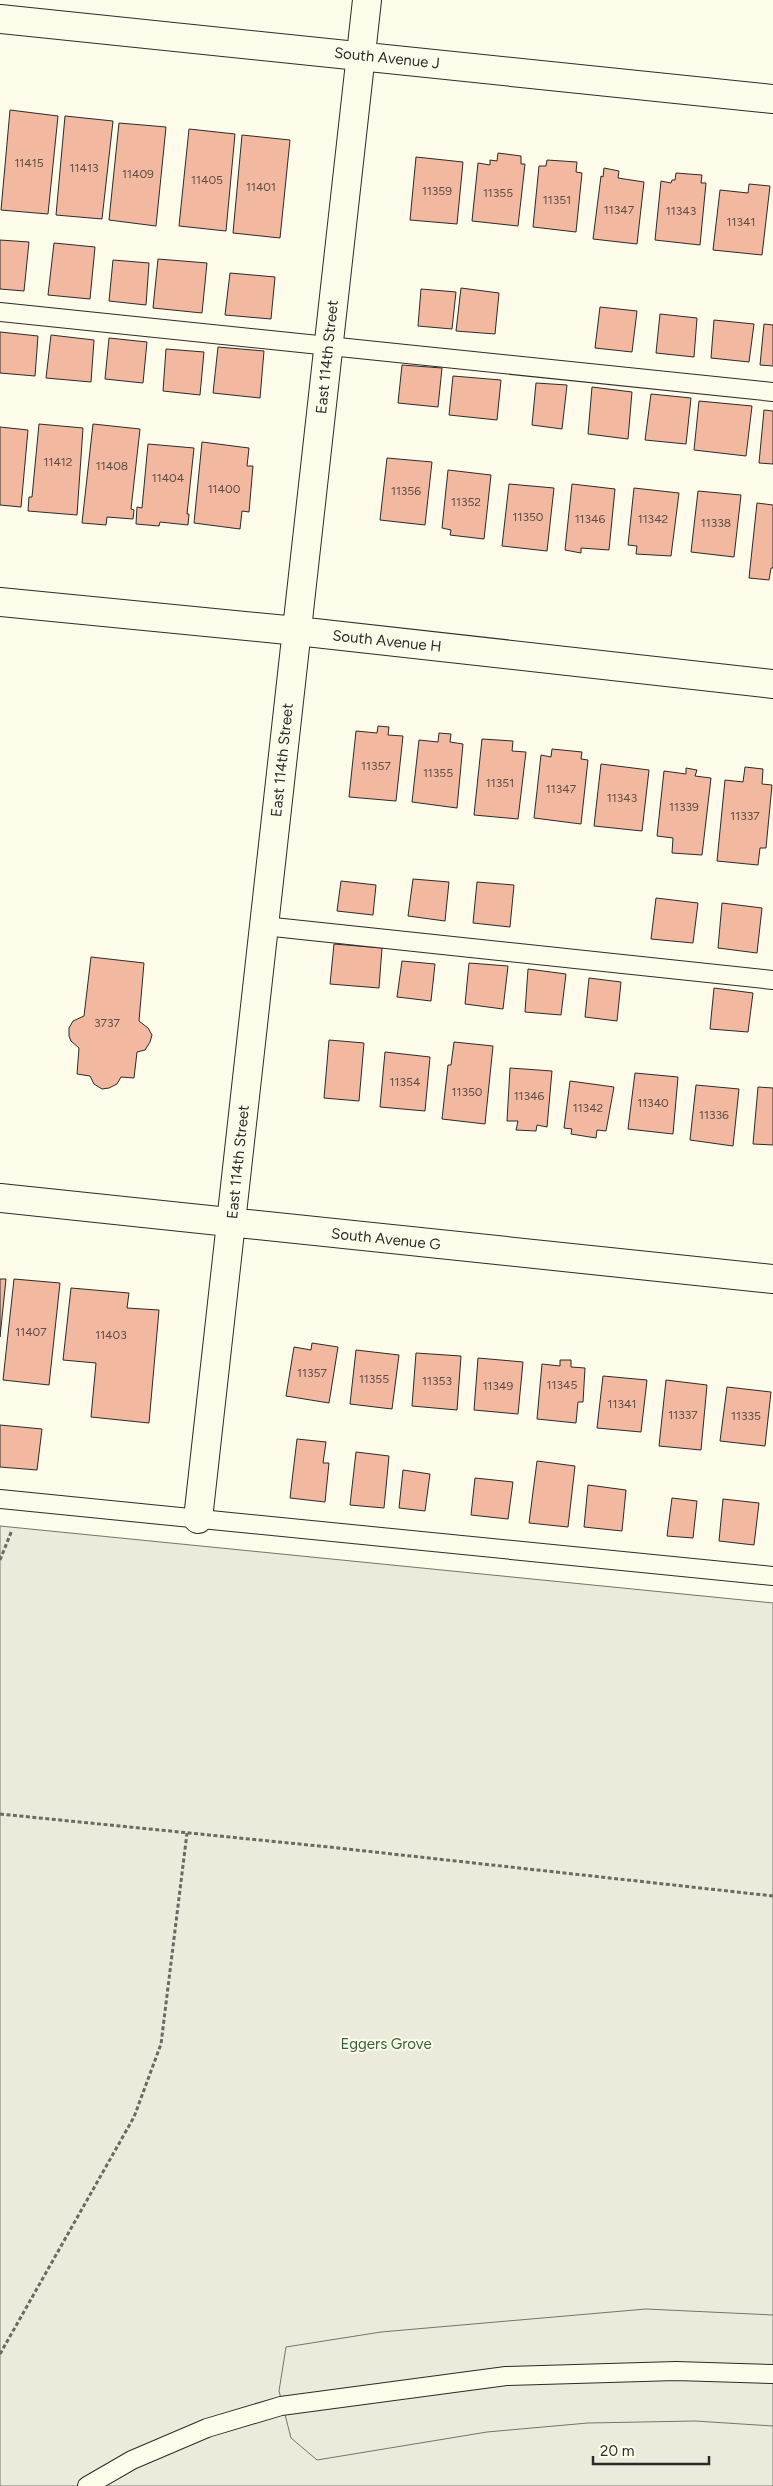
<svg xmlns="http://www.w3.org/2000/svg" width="773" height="2486" font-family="Figtree,sans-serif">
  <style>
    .green { fill: #ecebdb; stroke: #74746e }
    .parking { fill: #eceadb; stroke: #74746e }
    .building { fill: #f2b8a0; stroke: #2b2b2b }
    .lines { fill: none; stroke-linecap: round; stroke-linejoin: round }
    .service-casing { stroke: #2b2b2b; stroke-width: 20 }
    .minor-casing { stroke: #2b2b2b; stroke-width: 30 }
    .path { stroke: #6a6964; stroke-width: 3; stroke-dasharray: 4 2.5; stroke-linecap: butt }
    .service { stroke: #fdfbea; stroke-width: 18 }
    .minor { stroke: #fdfbea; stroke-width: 28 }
    .labels { text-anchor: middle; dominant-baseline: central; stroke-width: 4; stroke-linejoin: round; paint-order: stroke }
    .number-label { font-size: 12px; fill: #5d4e48 }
    .street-label { font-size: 15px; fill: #2b2b2b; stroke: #fdfbea }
    .park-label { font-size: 15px; fill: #34623c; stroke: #fdfbea }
  </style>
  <rect width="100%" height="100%" fill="#fdfbea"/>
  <path class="green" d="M0,1526l773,77v883h-773z"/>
  <path class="parking" d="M646,2309l127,6v111l-78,-5 -107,2 -101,9 -170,28 -26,-22 -12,-47 7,-44 95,-15z"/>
  <path class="building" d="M10,110l48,6 -10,98 -47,-4z
    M65,116l48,5 -11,98 -46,-4z
    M119,123l47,4 -10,99 -47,-6z
    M189,129l46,5 -9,97 -47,-5z
    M242,135l48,5 -10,98 -47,-5z
    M498,153l23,3v8h4l-7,62 -46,-5 6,-58 12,2v-5l7,1z
    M416,157l47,5 -6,62 -47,-4z
    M547,160l30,2 -1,10 6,1 -6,59 -43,-5 6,-61h7z
    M604,168l15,3 -1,7 26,4 -7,62 -44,-5 8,-63 2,1z
    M676,173l26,2 -1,8h5l-6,62 -45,-5 6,-59 10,2 1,-3h3z
    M749,184l21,2 -8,69 -49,-5 7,-60 28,3z
    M0,240l29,2 -5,49 -24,-2z
    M54,243l41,4 -5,52 -42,-4z
    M158,259l49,4 -5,50 -49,-5z
    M113,260l36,3 -3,42 -37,-4z
    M230,273l45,4 -4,42 -46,-4z
    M461,288l38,5 -4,41 -39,-3z
    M421,289l35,3 -4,37 -34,-3z
    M600,307l37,4 -5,41 -37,-4z
    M660,314l37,4 -3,39 -38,-4z
    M714,320l40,4 -5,38 -38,-4z
    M764,324l9,1v41l-13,-1z
    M0,332l38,4 -3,40 -35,-3z
    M51,335l43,5 -3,42 -45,-4z
    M109,338l38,4 -4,41 -38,-4z
    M218,347l46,4 -4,47 -47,-5z
    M166,349l38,3 -4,43 -37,-4z
    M402,365l40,3 -4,39 -40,-4z
    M453,376l48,4 -4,40 -48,-5z
    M536,383l31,2 -5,44 -30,-4z
    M592,387l40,5 -4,47 -40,-5z
    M651,394l40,4 -5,46 -41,-4z
    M699,401l53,5 -6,50 -52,-6z
    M764,410l9,1v53l-14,-1z
    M39,424l44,4 -6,87 -49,-4 1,-14h3z
    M93,424l47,5 -9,80 3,1 -1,9 -26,-2 -1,8 -24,-2z
    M0,427l28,3 -7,77 -21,-2z
    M202,442l47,6 -2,18h6l-4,46 -7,-1 -2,18 -46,-6z
    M148,444l46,4 -7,66h2l-1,11 -28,-3 -1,4 -23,-2 1,-17 5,1z
    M387,458l45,4 -7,63 -45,-5z
    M448,470l43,5 -7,64 -34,-4 1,-5 -9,-2z
    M509,484l45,4 -7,63 -45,-5z
    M572,484l43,5 -6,61 -28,-2v5l-16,-3z
    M634,488l45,5 -8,63 -35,-2 1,-8 -9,-1z
    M698,491l43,4 -7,62 -43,-5z
    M757,503l16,2v63h-2l-2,12 -20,-2z
    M378,726l11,1 -1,8 15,1 -7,65 -47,-4 7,-66 21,2z
    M439,733l12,1 -1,8 13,2 -6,64 -45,-6 7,-62 19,2z
    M482,739l31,2 -1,10 14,1 -8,67 -44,-4z
    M552,749l30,3 -1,7 7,1 -7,64 -47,-6 7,-63 10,2z
    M601,764l48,6 -7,61 -48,-5z
    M745,767l18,2 -1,15 10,1 -6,63h-6l-2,17 -41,-4 8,-81 18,2z
    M686,768l11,2 -2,6 16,2 -9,77 -30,-2 1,-15 -16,-2 7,-65 22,3z
    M413,879l36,3 -4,39 -37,-5z
    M341,881l35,4 -3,30 -36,-4z
    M477,882l37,3 -4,42 -37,-4z
    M656,898l42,5 -5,40 -42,-4z
    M722,903l40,5 -5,45 -39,-5z
    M334,944l48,4 -3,40 -49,-4z
    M91,957l53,6 -5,58 9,7 4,7 -2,7 -5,8 -8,2 -3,26 -13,-1 -4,7 -8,4 -7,1 -8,-5 -4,-8 -13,-2 2,-26 -8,-7 -2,-5v-8l4,-7 11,-5z
    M402,961l33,3 -4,37 -34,-4z
    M469,963l39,3 -5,43 -38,-5z
    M528,969l38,5 -5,41 -36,-3z
    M589,978l32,4 -4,39 -32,-4z
    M714,988l39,5 -5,39 -38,-3z
    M329,1040l35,3 -5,58 -35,-3z
    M454,1042l39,4 -8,78 -43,-5 6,-54h3z
    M385,1052l45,5 -5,54 -45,-4z
    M510,1068l42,3 -5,56 -10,-2 -1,6 -20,-1 2,-9h-11z
    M635,1073l43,4 -5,57 -45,-5z
    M570,1081l44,6 -8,44 -9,-1 -1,8 -25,-4 1,-5 -8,-1z
    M696,1085l43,4 -6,57 -43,-6z
    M758,1087l15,1v57l-20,-1z
    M0,1279h6l-6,58z
    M14,1279l46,4 -11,102 -46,-5z
    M71,1288l58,5 -2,15 32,2 -10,113 -58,-6 5,-54 -33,-3z
    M312,1343l26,4 -9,56 -43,-7 8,-49 17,3z
    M356,1350l43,5 -7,54 -42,-5z
    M416,1353l45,3 -4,54 -45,-4z
    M478,1358l45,4 -5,52 -44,-4z
    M560,1360h11v7l14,1 -2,34h-5l-2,21 -39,-4 5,-55 18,2z
    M603,1376l44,4 -6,52 -44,-4z
    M666,1380l41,5 -6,65 -42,-4z
    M727,1387l44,5 -6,54 -45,-5z
    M0,1425l42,4 -5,41 -37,-3z
    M297,1439l29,3 -3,21h6l-4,39 -35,-4z
    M356,1452l33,4 -5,52 -34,-3z
    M537,1461l38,5 -7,61 -39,-4z
    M403,1470l27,4 -5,37 -26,-3z
    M475,1478l38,4 -5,37 -37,-4z
    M588,1485l38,5 -4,41 -38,-4z
    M672,1498l25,3 -4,37 -26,-2z
    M723,1499l36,4 -5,42 -35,-4z"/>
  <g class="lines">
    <g class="service-casing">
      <path id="service" d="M0,312l773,80
        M264,926l509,54
        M0,1499l773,77
        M87,2486l45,-26 75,-32 74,-22 225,-30 170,-5 97,3"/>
    </g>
    <g class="minor-casing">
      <path id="minor" d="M0,19l773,80
        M0,602l297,29 476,53
        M0,1198l773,81
        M198,1519l169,-1519"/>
    </g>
    <path class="path" d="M0,1560l12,-30
      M0,1814l329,33 444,49
      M0,2354l134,-237 27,-73 26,-211"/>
    <use href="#service" class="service"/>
    <use href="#minor" class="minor"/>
  </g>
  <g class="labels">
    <g class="number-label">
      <text x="29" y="163">11415</text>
      <text x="84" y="168">11413</text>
      <text x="138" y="174">11409</text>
      <text x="207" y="180">11405</text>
      <text x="261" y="187">11401</text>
      <text x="437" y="191">11359</text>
      <text x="498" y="193">11355</text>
      <text x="557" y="200">11351</text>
      <text x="619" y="210">11347</text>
      <text x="681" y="211">11343</text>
      <text x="741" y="222">11341</text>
      <text x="58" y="462">11412</text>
      <text x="112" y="466">11408</text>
      <text x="168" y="478">11404</text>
      <text x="224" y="489">11400</text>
      <text x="406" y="491">11356</text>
      <text x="466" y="502">11352</text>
      <text x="528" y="517">11350</text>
      <text x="590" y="519">11346</text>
      <text x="653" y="519">11342</text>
      <text x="716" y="523">11338</text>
      <text x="376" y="766">11357</text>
      <text x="438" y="773">11355</text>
      <text x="500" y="783">11351</text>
      <text x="561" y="789">11347</text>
      <text x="622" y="798">11343</text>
      <text x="684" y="807">11339</text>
      <text x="745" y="816">11337</text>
      <text x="107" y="1023">3737</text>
      <text x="405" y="1082">11354</text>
      <text x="467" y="1092">11350</text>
      <text x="529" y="1096">11346</text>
      <text x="653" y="1103">11340</text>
      <text x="588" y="1108">11342</text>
      <text x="714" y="1115">11336</text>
      <text x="31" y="1332">11407</text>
      <text x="111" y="1335">11403</text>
      <text x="312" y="1373">11357</text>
      <text x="374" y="1379">11355</text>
      <text x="437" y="1381">11353</text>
      <text x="562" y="1385">11345</text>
      <text x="498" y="1386">11349</text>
      <text x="622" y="1404">11341</text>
      <text x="683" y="1415">11337</text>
      <text x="746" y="1416">11335</text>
    </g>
    <g class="street-label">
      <text transform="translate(387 58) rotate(6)">South Avenue J</text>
      <text transform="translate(327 357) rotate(-84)">East 114th Street</text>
      <text transform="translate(387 641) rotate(6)">South Avenue H</text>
      <text transform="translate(282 760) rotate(-84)">East 114th Street</text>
      <text transform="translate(238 1162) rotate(-84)">East 114th Street</text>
      <text transform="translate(386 1239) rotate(6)">South Avenue G</text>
    </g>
    <g class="park-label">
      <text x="386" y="2044">Eggers Grove</text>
    </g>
  </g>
  <path d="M593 2456v8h116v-8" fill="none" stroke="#2b2b2b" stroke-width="2.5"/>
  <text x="600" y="2456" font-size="15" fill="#2b2b2b" stroke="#fdfbea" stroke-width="4" paint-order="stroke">20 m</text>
</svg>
